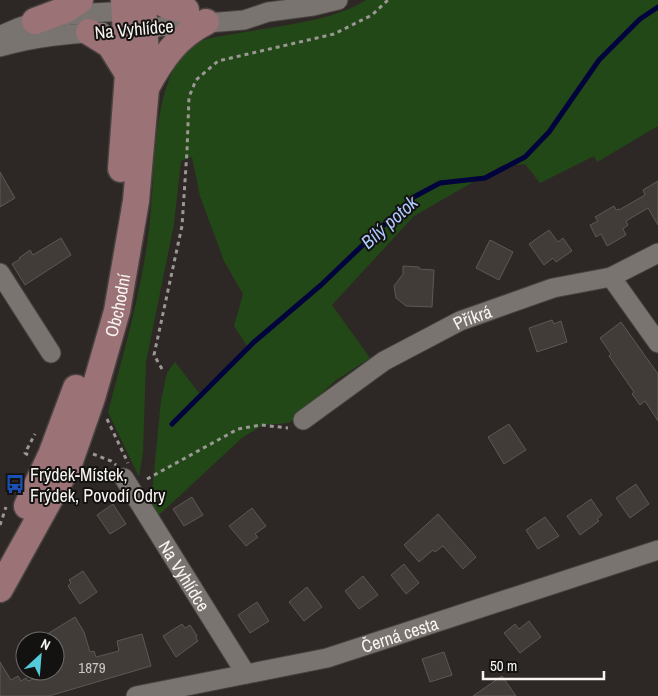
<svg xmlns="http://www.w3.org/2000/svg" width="658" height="696" font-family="'Archivo Narrow',sans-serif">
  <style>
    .green { fill: #234817 }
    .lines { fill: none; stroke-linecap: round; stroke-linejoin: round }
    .stream { stroke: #00033c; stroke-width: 5 }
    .building { fill: #413c38; stroke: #5e5855 }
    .street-casing { stroke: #484340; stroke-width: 21 }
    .secondary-casing { stroke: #484340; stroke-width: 29 }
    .path { stroke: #9b9794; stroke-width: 3; stroke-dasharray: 4 4; stroke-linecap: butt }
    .street { stroke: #7a7470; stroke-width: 19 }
    .secondary { stroke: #9b7275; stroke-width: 26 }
    .labels { text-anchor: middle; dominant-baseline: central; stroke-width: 4; stroke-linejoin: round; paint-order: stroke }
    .number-label { font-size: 15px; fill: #cac6c4 }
    .street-label { font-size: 18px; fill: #f7f4f2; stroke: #141210 }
    .poi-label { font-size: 18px; fill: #f7f4f2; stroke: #141210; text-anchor: start }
    .water-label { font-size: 19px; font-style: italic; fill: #adc9ff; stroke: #141210 }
  </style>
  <rect width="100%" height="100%" fill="#2d2825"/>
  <path class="green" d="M366,0h292v126l-61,36 -3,-6 -54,27 -15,-19 -24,2 -87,50 -82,89 38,53 -35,23 -46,42 -26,2 -20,12 -84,78 -8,-11 10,-104 6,-27 8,-11 24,31 48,-47 -13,-20 9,-32 -19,-33 -24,-65 -8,-39 -11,4 -7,63 -28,138 -3,90 -4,25 -31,-65c15,-57 32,-115 40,-174 8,-56 2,-129 30,-178 2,-3 4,-8 6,-10 10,-10 36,-14 50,-16 41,-8 98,-12 132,-34z"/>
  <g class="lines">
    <path class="stream" d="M172,424l82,-82 67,-57 91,-87 28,-15 45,-5 40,-21 24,-25 50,-72 41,-41 18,-12"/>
  </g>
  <path class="building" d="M0,172l15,26 -15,9z
    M658,181v44l-10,-17 -22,13 2,4 -5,4 3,6 -19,11 -6,-12 -5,3 -6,-12 8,-4 -3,-4 19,-11 2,4 3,-1v1l26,-15 -2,-5z
    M549,230l9,12 5,-4 9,13 -16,11 -3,-4 -9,7 -15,-21z
    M61,238l10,17 -46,30 -13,-21 8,-5 -1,-1 11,-8 3,5z
    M490,240l23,12 -14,28 -23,-12z
    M403,266l16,1v2l15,1 -2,37 -26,-1 -10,-8 -2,-12 9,-12z
    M552,320l2,4 7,-3 6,21 -30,10 -8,-24z
    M621,322l37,52v47l-13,-20 -5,4 -8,-11 2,-2 -25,-36 2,-2 -11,-16z
    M509,424l17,26 -22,14 -16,-27z
    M636,484l13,20 -19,14 -14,-20z
    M192,497l11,18 -19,11 -11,-17z
    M591,499l11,16 -5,4 2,2 -19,14 -13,-19z
    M113,504l13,20 -16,10 -13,-19z
    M252,508l14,18 -11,8 3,3 -12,9 -17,-20z
    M438,514l38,43 -13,12 -20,-23 -8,6 -2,-2 -14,12 -15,-17z
    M545,517l14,19 -21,13 -12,-19z
    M404,564l15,19 -13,11 -15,-19z
    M83,571l14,21 -17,12 -12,-18 3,-3 -2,-3z
    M363,576l15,19 -19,14 -14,-18z
    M307,587l15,20 -18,14 -15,-19z
    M257,602l12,19 -19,12 -12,-18z
    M75,617l9,15 6,20 4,-1 2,6 23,-6 -2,-10 25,-7 9,32 -102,30h-49v-34l11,18 7,-4 3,5 5,-3 2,3 27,-10v-30h-19z
    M529,621l12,16 -21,16 -16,-20 11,-9 4,5z
    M182,624l3,4 5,-3 7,11 -1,2 2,3 -22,16 -13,-21z
    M444,652l8,23 -22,7 -8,-23z
    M502,676l14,20h-43z"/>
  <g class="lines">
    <g class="street-casing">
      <g id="street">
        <path d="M134,29l110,-9 24,-8 45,-6 25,-6"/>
        <path d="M0,36c41,-22 91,-24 137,-25"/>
        <path d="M0,47c33,-10 67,-13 102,-15"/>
        <path d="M0,273l51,80"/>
        <path d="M611,277l47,66"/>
        <path id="s1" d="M303,420l81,-59 76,-40 93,-33 58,-11 47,-24"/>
        <path id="s2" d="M124,478l122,196"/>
        <path id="s3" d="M136,696l191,-38 331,-108"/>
      </g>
    </g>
    <g class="secondary-casing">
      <g id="secondary">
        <path d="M157,0l11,6 18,4"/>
        <path d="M35,21l32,-12 13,-9"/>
        <path d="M89,32l21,13 18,29"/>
        <path d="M146,88c15,-28 31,-52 60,-66"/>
        <path d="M121,169l7,-95 -4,-74"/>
        <path d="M27,506l24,-51 25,-67"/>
        <path id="s4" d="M0,589l69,-125 23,-66 25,-87 19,-110 10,-113 -1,-60 -3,-28"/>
      </g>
    </g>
    <path class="path" d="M162,369l-8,-14 28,-129 5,-75 2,-54 7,-17 22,-19 116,-27 38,-19 16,-15
      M107,419l21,44
      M93,454l18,7 5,4
      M28,455l-3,-2 10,-19
      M147,479l91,-50 23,-4 27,3
      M0,525l6,-18"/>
    <use href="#street" class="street"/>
    <use href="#secondary" class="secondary"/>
  </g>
  <defs>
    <g id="bus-bare" transform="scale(1.5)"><path d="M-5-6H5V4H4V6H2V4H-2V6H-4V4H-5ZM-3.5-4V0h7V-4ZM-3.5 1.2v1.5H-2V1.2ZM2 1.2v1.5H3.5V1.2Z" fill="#1a4fb4" stroke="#141210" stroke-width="2.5" paint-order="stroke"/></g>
  </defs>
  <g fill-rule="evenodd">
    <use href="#bus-bare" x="15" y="484"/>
  </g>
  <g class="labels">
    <g class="number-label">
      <text x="92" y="667">1879</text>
    </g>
    <g class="street-label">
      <text transform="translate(134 29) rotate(-5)">Na Vyhlídce</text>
      <text stroke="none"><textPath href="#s4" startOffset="309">Obchodní</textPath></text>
      <text stroke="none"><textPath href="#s1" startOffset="199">Příkrá</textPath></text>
      <text stroke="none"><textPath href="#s2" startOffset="115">Na Vyhlídce</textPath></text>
      <text stroke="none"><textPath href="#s3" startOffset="271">Černá cesta</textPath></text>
    </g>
    <g class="poi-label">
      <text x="30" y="474">Frýdek-Místek,<tspan x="30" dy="21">Frýdek, Povodí Odry</tspan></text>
    </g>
    <g class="water-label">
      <text transform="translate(389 222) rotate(-42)">Bílý potok</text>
    </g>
  </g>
  <g transform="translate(40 656) rotate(26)"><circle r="24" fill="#141210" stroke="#6f6c6a"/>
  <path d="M0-4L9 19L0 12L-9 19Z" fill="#53cbdb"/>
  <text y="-8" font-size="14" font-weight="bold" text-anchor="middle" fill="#f7f4f2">N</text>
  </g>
  <path d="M483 671v8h121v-8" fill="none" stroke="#f7f4f2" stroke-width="2.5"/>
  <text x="490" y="671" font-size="15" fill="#f7f4f2" stroke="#141210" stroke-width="4" paint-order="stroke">50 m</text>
</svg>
